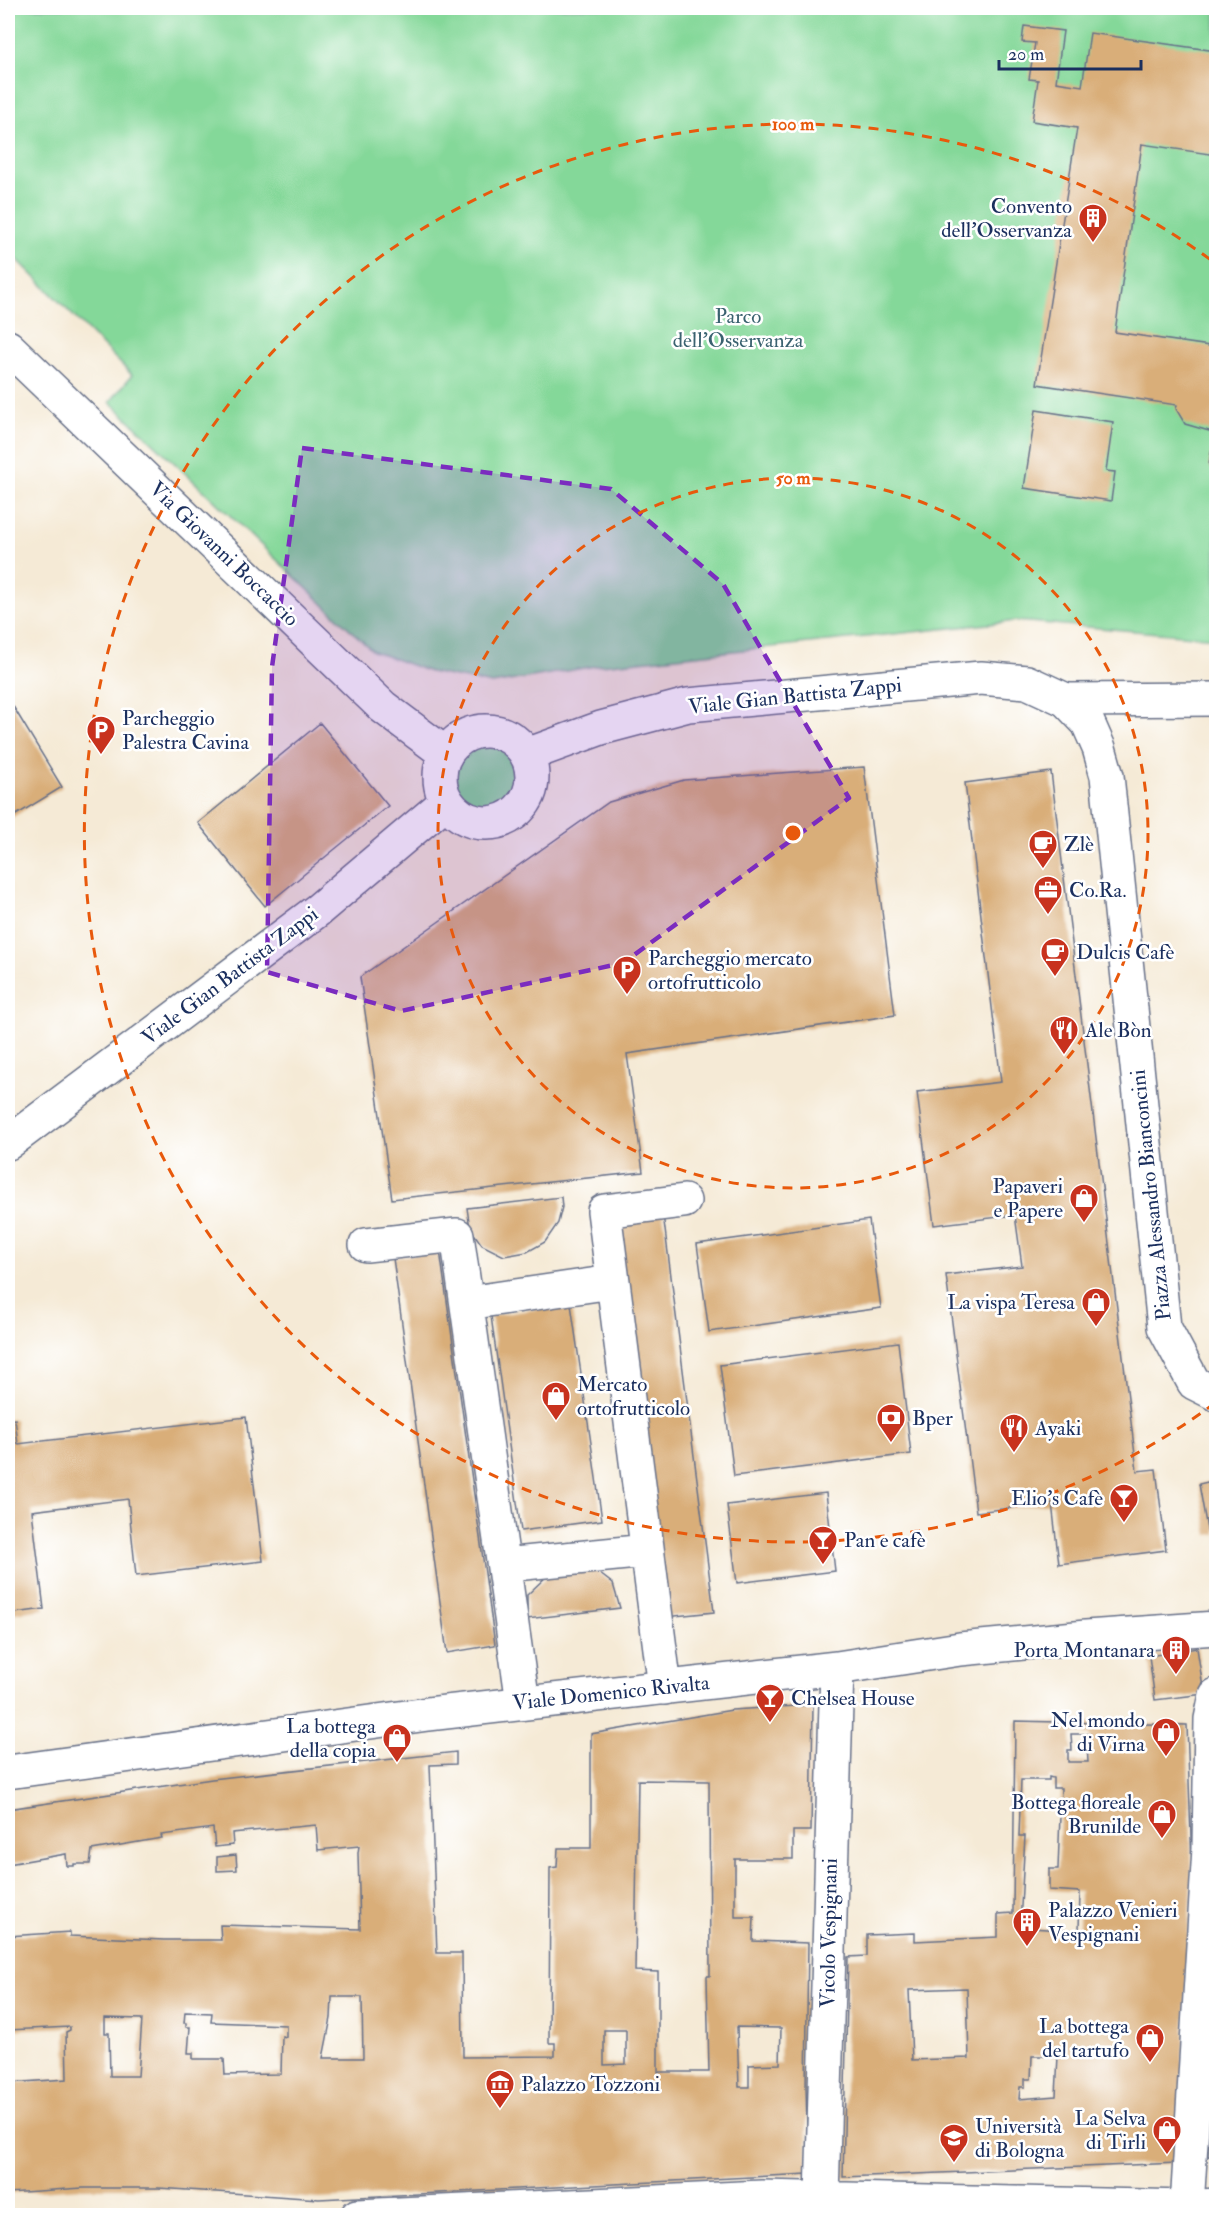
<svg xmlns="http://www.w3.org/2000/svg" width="1224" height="2223" font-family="'IM FELL Double Pica',serif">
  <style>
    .green { fill: #84d899; stroke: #50847c; stroke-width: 1.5 }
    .building { fill: #d9ae79; fill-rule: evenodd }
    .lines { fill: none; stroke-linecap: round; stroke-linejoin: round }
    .pedestrian-casing { stroke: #677088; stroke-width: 36 }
    .minor-casing { stroke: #677088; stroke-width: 36 }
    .tertiary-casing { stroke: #677088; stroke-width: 36 }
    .pedestrian { stroke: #fff; stroke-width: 33 }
    .minor { stroke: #fff; stroke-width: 33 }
    .tertiary { stroke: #fff; stroke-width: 33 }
    .marked { fill: #7b2cbf; fill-opacity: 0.2; stroke: #7b2cbf; stroke-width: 4.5; stroke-dasharray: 12 8; stroke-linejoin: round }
    .ring { fill: none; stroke: #e8590c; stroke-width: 3; stroke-dasharray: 10 8 }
    .labels { text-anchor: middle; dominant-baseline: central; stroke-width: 5; stroke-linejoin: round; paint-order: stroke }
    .poi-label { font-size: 21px; fill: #1b2f5e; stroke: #fff; text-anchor: start }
    .park-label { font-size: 21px; fill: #3a6270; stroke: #fff }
    .street-label { font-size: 21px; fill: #1b2f5e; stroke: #fff }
    .centre { fill: #e8590c; stroke: #fff; stroke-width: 3 }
    .ring-label { font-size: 18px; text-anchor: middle; font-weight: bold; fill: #e8590c; stroke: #fff; stroke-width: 5; stroke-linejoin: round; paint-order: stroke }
  </style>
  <rect width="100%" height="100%" fill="#fff"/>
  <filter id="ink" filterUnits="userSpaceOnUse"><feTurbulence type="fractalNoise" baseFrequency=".0167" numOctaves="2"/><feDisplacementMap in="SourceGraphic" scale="12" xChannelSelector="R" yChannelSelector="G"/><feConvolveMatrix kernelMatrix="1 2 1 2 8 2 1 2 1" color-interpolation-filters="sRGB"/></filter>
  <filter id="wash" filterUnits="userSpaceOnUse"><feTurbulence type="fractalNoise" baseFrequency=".008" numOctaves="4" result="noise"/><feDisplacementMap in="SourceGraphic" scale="24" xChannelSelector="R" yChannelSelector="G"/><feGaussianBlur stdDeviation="1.35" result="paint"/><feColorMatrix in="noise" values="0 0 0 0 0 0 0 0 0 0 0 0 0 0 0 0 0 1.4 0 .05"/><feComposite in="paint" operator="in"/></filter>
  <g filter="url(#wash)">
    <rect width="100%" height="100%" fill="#f5ead6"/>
    <path class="green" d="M8,8h1208v630l-199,-17 -416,44 -109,19 -62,-12 -57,-21 -263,-249 22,-27 -124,-125z
      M452 777a34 34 0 1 1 68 0a34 34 0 1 1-68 0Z"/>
    <g id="blocks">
      <path class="building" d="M1024,26l39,5 -7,51 26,4 8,-53 126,18v104l-74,-11 -27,188 101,15v86l-31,-9 -9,-15 1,-4 -140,-21 40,-256 -45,-7 6,-41 -9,-1 6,-36 -13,-1z
        M1036,410l77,12 -7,49 9,1 -4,29 -87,-13z
        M1216,447v28l-7,-10 2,-13z
        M8,698l54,89 -54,33z
        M320,723l68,83 -123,100 -67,-83z
        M864,767l31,248 -268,39 16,118 -251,27 -32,-222 249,-175 75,-22z
        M1051,772l86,699 19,-2 10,81 -107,14 -7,-61 -76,9 -30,-237 76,-9 -7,-51 -81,10 -17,-133 84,-10 -36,-299z
        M561,1197l1,10 -4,16 -13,19 -18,10 -23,4 -22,-11 -12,-17 -3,-20z
        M663,1214l51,398 -49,5 -50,-397z
        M869,1220l12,88 -172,24 -12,-88z
        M440,1251l55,394 -48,8 -54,-395z
        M571,1304l31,216 -81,11 -30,-215z
        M898,1342l13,112 -177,22 -14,-111z
        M246,1417l17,144 -127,15 -8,-77 -96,12 12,98 -36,5v-194l7,-1 3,25z
        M1216,1480v54l-8,1 -9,-51z
        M826,1493l9,78 -98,12 -10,-78z
        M595,1570l18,14 7,24 -93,11v-24l21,-20z
        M1197,1648l7,46 -49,6 -6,-44z
        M813,1705l-2,126h-18v28h-58v58h19l-1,24 55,2 -2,144 2,87 -489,25 -160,-11h-76l-75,5v-110l59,-4 -1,-47 4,-2v-3l-62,3v-94l62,-4v4l94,4h57l-1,-15 140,4 -2,-76 1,-7 -41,4 -2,-25 -84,8 1,12 -18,2 -2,-19 -52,7 1,3 -70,12 -2,14h-16v2h-7l-1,-12 -58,10v-55l204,-30 244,-27v12l-26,1 7,188h25l1,104 92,-1v-13h-6l1,-175 7,-1 1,-19h33v-114l141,-24zM638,1780l71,1 1,195h-3l2,96h-51v-100l-23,-1zM332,1997h30l1,61h-40l8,-40zM185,2012l27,1 -1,9 75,3v12l-4,-1 -1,38 -56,1 -1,-16h-31v-6h-5l2,-26h-4v-4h-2zM105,2018l37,1 -4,57h-28l-1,-43h-4zM737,2027l44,1 -1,36 -31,1v22h-10zM604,2030h22v34l-22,1z
        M1015,1721l172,4 5,141 -14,297 -335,14 5,-220 19,-1v-21l48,-2v8l83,-4v-23l15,-1zM1071,1734h19v11h-3l1,17h-20v-12h4zM1049,1777l4,1v10h8l-3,81h-9v21l31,2 -1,39 -48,-3 1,-4h-12l5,-88h-6l2,-56h28zM967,1988l2,70 -57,2 -3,-70zM1032,2056h26l-2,40 -37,3 1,-12h5v-8h6z
        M236,1855l1,15 -20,1v-14z
        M1215,2026h1v131l-8,-1z"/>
    </g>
  </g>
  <g filter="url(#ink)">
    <use href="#blocks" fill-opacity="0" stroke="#677088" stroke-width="1.5"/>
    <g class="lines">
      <g class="pedestrian-casing">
        <path id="pedestrian" d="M366,1245l91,-10 66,468
          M467,1303l145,-21
          M504,1565l143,-14
          M665,1688l-61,-477 80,-10"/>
      </g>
      <g class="minor-casing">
        <path id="minor" d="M8,347l375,360 63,47
          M1066,700l150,-1
          M8,1772l420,-58 409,-46 123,-19 126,-12 130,-9
          M822,2198l15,-530
          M1187,2207l22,-359 2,-129 5,-24
          M357,2216l405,-19 425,10 29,-2"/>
      </g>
      <g class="tertiary-casing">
        <path id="tertiary" d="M440 777a46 46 0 1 1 92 0a46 46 0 1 1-92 0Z
          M527,755l74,-27 87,-23 293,-27 46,4 39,18 22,23 11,25 8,28 57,551 30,56 22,11
          M8,1143l310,-233 129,-109"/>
      </g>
      <use href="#pedestrian" class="pedestrian"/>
      <use href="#minor" class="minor"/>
      <use href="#tertiary" class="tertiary"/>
    </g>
  </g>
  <path class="marked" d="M302,448l309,41 112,95 126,214 -226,165 -222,48 -134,-39 5,-305z"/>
  <g class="ring">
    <circle cx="793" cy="833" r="355"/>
    <path d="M1215 1403A709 709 0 1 1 1215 263"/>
  </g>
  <defs>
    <g id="building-pin" transform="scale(1.5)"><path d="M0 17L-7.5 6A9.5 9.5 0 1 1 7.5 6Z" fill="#c8321e" stroke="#fff"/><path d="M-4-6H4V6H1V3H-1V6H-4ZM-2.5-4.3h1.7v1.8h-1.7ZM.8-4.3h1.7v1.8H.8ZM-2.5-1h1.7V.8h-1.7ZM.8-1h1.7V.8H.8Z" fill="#fff"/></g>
    <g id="parking-pin" transform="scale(1.5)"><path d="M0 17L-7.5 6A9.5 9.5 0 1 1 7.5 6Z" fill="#c8321e" stroke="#fff"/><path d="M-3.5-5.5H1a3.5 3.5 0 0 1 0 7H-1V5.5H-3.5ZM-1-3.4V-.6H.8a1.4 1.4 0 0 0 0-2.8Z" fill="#fff"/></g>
    <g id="cafe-pin" transform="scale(1.5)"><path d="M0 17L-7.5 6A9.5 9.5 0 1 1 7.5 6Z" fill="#c8321e" stroke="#fff"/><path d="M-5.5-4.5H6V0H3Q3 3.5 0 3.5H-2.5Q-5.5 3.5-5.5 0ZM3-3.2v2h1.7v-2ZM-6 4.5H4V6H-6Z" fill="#fff"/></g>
    <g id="office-pin" transform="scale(1.5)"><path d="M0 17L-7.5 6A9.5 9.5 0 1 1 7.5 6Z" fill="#c8321e" stroke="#fff"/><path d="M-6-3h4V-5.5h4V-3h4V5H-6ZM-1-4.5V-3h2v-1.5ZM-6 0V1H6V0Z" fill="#fff"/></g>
    <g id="restaurant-pin" transform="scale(1.5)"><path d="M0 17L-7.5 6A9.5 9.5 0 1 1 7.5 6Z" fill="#c8321e" stroke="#fff"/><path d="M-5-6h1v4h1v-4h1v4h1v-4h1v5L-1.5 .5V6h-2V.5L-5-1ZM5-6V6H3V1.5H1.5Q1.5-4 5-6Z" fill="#fff"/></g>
    <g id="shop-pin" transform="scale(1.5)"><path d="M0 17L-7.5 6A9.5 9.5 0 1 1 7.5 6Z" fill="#c8321e" stroke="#fff"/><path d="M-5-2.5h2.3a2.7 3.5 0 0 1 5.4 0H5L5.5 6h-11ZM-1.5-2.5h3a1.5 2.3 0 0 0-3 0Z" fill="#fff"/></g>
    <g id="bank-pin" transform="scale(1.5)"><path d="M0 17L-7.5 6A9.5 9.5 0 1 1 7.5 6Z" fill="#c8321e" stroke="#fff"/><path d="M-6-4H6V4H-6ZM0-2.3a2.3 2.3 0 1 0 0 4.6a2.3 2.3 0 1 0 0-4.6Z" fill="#fff"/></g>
    <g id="bar-pin" transform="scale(1.5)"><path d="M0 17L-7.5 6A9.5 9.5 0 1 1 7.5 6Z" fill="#c8321e" stroke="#fff"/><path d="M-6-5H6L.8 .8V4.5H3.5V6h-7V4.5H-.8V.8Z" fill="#fff"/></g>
    <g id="museum-pin" transform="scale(1.5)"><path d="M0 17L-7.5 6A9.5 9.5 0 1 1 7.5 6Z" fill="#c8321e" stroke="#fff"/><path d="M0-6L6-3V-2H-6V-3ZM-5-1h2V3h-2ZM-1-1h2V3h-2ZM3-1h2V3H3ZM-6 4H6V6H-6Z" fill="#fff"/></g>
    <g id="university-pin" transform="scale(1.5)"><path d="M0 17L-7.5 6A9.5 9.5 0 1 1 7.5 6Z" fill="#c8321e" stroke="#fff"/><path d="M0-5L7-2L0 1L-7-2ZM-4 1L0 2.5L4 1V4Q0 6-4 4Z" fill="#fff"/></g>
  </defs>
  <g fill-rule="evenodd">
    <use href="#building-pin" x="1093" y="218"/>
    <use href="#parking-pin" x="101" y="730"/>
    <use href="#cafe-pin" x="1043" y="844"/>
    <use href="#office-pin" x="1048" y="890"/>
    <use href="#cafe-pin" x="1055" y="952"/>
    <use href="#parking-pin" x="627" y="970"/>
    <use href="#restaurant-pin" x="1064" y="1030"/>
    <use href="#shop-pin" x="1084" y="1198"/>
    <use href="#shop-pin" x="1096" y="1302"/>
    <use href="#shop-pin" x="556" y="1396"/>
    <use href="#bank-pin" x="891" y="1418"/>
    <use href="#restaurant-pin" x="1014" y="1428"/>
    <use href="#bar-pin" x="1124" y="1498"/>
    <use href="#bar-pin" x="823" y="1540"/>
    <use href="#building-pin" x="1176" y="1650"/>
    <use href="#bar-pin" x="770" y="1698"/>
    <use href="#shop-pin" x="1166" y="1732"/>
    <use href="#shop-pin" x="397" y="1738"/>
    <use href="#shop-pin" x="1162" y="1814"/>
    <use href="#building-pin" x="1027" y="1922"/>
    <use href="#shop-pin" x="1150" y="2038"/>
    <use href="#museum-pin" x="500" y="2084"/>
    <use href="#shop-pin" x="1167" y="2130"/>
    <use href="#university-pin" x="954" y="2138"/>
  </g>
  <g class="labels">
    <g class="poi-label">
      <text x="1072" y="206" text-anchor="end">Convento<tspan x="1072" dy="24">dell'Osservanza</tspan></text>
      <text x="122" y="718">Parcheggio<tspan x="122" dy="24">Palestra Cavina</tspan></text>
      <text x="1064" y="844">Zlè</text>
      <text x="1069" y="890">Co.Ra.</text>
      <text x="1076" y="952">Dulcis Cafè</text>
      <text x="648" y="958">Parcheggio mercato<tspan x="648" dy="24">ortofrutticolo</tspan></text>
      <text x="1085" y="1030">Ale Bòn</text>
      <text x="1063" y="1186" text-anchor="end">Papaveri<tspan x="1063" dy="24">e Papere</tspan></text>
      <text x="1075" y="1302" text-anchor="end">La vispa Teresa</text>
      <text x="577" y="1384">Mercato<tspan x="577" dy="24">ortofrutticolo</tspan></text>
      <text x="912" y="1418">Bper</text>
      <text x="1035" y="1428">Ayaki</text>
      <text x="1103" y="1498" text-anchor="end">Elio's Cafè</text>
      <text x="844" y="1540">Pan e cafè</text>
      <text x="1155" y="1650" text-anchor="end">Porta Montanara</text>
      <text x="791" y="1698">Chelsea House</text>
      <text x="1145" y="1720" text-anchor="end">Nel mondo<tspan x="1145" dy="24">di Virna</tspan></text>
      <text x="376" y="1726" text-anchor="end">La bottega<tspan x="376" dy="24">della copia</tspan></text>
      <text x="1141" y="1802" text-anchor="end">Bottega floreale<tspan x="1141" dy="24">Brunilde</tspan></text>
      <text x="1048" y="1910">Palazzo Venieri<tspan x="1048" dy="24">Vespignani</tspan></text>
      <text x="1129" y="2026" text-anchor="end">La bottega<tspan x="1129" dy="24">del tartufo</tspan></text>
      <text x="521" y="2084">Palazzo Tozzoni</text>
      <text x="1146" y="2118" text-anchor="end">La Selva<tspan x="1146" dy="24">di Tirli</tspan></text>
      <text x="975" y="2126">Università<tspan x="975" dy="24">di Bologna</tspan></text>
    </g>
    <g class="park-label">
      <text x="738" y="316">Parco<tspan x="738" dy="24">dell'Osservanza</tspan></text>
    </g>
    <g class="street-label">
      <text transform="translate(224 554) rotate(44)">Via Giovanni Boccaccio</text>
      <text transform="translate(795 696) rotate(-6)">Viale Gian Battista Zappi</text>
      <text transform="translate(230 976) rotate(-37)">Viale Gian Battista Zappi</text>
      <text transform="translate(1151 1195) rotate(-96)">Piazza Alessandro Bianconcini</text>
      <text transform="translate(611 1693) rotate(-6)">Viale Domenico Rivalta</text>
      <text transform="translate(829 1933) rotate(-89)">Vicolo Vespignani</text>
    </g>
  </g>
  <circle cx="793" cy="833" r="9" class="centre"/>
  <g class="ring-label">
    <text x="793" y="130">100 m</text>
    <text x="793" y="484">50 m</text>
  </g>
  <rect width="1224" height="2223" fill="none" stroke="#fff" stroke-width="30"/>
  <path d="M999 60v9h142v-9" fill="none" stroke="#1b2f5e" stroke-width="3"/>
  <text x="1008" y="60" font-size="18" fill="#1b2f5e" stroke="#ffffff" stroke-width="4.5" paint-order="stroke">20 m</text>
</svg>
